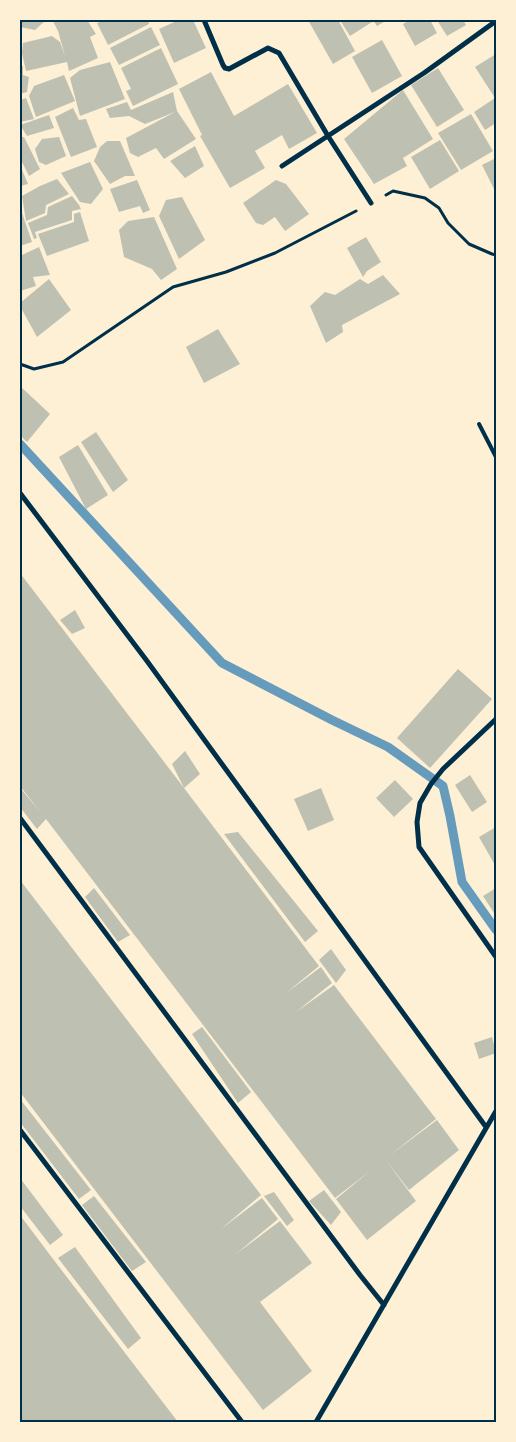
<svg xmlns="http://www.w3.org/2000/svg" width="516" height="1442" font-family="'Public Sans',sans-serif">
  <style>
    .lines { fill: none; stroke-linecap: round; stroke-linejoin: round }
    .stream { stroke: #669bbc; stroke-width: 9 }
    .building { fill: #bec0b2 }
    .path { stroke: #003049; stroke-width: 3 }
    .service { stroke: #003049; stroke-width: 4 }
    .minor { stroke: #003049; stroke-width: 5 }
    .neatline { fill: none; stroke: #003049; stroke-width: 2 }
  </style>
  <rect width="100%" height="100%" fill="#fdf0d5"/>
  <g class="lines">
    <path class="stream" d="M20,444l202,219 110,57 56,27 55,39 7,30 12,66 34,48"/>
  </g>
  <path class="building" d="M20,20h26l-11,10 -15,-3z
    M55,20h32l9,14 -6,3 8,21 -29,13 -2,-9 -41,9 -4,-18 1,-10 29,-7 8,6 5,14 -7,-25 -5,-10z
    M104,20h44l1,4 -41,21 -11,-22z
    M179,20h14l13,28 -32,15 -15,-34z
    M308,20h30l17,31 -22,13z
    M340,20h31l1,2 -22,14z
    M373,20h14l-10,6z
    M410,20h20l7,13 -22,13 -12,-22z
    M437,20h26l3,5 -19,11z
    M151,27l9,18 -41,20 -9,-17z
    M382,40l20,36 -30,17 -20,-36z
    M161,48l17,36 -45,22 -7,-15 5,-2 -10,-21z
    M496,54v69l-11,7 -11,-18 21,-14 -20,-31z
    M110,62l15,37 -45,17 -10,-38 10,-8z
    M23,66v9l6,2 -2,15 -7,2v-27z
    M438,68l26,42 -27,17 -26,-42z
    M211,72l23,44 54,-32 29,49 -28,16 -7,-14 -27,16 10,17 -35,20 -30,-52 2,-1 -23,-46z
    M64,75l11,26 -39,16 -7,-21 5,-10z
    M403,90l30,49 -30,19 4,8 -33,18 -30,-45z
    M173,92l4,19 19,28 -32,20 -8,-11 -18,9 -8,-4 -4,-15 49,-26 -30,12 -16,-8 -19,2 -4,-9 21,-7 4,8z
    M26,98l8,21 -14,3v-22z
    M73,108l6,12 7,-1 11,28 -26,10 -16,-40z
    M471,114l22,37 -32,19 -23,-37z
    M49,115l5,13 -27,8 -7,-11z
    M20,137h4l16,32 -11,7 -9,-18z
    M59,137l7,19 -20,9 -7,-3 -4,-13 7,-10z
    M440,140l19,31 -29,18 -19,-32z
    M107,141h13l15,35h-10l-15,8 -16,-23 6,-14z
    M195,146l9,20 -19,12 -15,-17z
    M496,158v35l-14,-28z
    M90,162l13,27 -12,15 -11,-2 -19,-29z
    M20,165l8,19 -8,2z
    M57,179l12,15 -23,11 -1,8 -19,8 -4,-25 18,-10z
    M137,180l13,30 -7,3 -3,-7 -21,6 -9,-23z
    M276,180l10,4 23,30 -24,17 -10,-14 -12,8 -7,-2 -13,-20z
    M72,196l7,9 2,4 -9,2v9l-37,12 2,6 -3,1 -6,-16 19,-8 1,-8z
    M182,197l23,43 -26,19 -20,-43 7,-16z
    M20,207l12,35 -12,4z
    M80,212l9,29 -42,15 -9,-22 36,-12v-8z
    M154,217l23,52 -16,11 -9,-11 -28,-12 -5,-27 9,-9z
    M366,237l15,25 -14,9 -4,6 -16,-29z
    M39,247l11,28 -17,2 3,9 -16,5v-35z
    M383,275l17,19 -58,31 1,7 -17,11 -16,-37 15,-14 10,3 25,-16 8,5z
    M49,279l22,31 -34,27 -17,-31v-3z
    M218,329l22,35 -36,19 -18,-36z
    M20,386l30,28 -23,28 -7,-7z
    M96,432l32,48 -15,12 -32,-50z
    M78,445l30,50 -22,14 -27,-52z
    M20,573l164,215 -12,-24 13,-13 15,23 -16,14 135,178 -33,27 35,-26 11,16 -36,29 38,-27 102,134 -47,37 48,-36 22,30 -50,40 -24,-31 31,42 -49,39 -31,-41 34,-28 -35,27 -289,-379 -9,10 -17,-22v-17h2l19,23 -21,-27z
    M75,610l10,18 -13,6 -12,-14z
    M458,669l34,30 -62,69 -33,-30z
    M470,775l17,27 -15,10 -17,-27z
    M395,780l18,19 -19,18 -18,-19z
    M321,788l13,32 -26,11 -14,-32z
    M496,827v40l-17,-30z
    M238,832l80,99 -13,11 -81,-108z
    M20,880l241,315 -40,34 41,-31 16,21 -42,35 44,-33 32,42 -52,39 52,69 -49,39 -243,-318z
    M94,888l36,47 -12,7 -33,-45z
    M496,888v23l-2,2 -11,-17z
    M331,949l15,21 -10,13 -17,-23z
    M202,1027l49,65 -13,11 -46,-69z
    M492,1037l4,16 -17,6 -5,-16z
    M20,1099l71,91 -12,9 -59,-77z
    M20,1178l43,57 -13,10 -30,-39z
    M324,1190l17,22 -10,13 -22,-24z
    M274,1192l20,28 -7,6 -23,-30z
    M94,1196l52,66 -14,9 -50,-66z
    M20,1215l33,44 125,163h-158z
    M75,1247l66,91 -13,11 -70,-91z"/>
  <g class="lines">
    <path class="path" d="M386,195l7,-4 32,7 14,10 9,15 21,21 23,10 4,1
      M20,364l14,5 29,-7 110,-75 53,-15 49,-19 81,-42"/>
    <path class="service" d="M479,424l17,33"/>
    <path class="minor" d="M204,20l19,45 2,3 4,1 39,-21 11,5 49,83 43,67
      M282,166l142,-93 72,-52
      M20,493l127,168 339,466
      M496,719l-53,50 -12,15 -11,19 -3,19 2,25 77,110
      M20,818l340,457 24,30
      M20,1130l222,292
      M316,1422l180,-311"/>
  </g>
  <rect width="516" height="1442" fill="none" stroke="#fdf0d5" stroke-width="42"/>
  <rect x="21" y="21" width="474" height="1400" class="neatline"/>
</svg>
